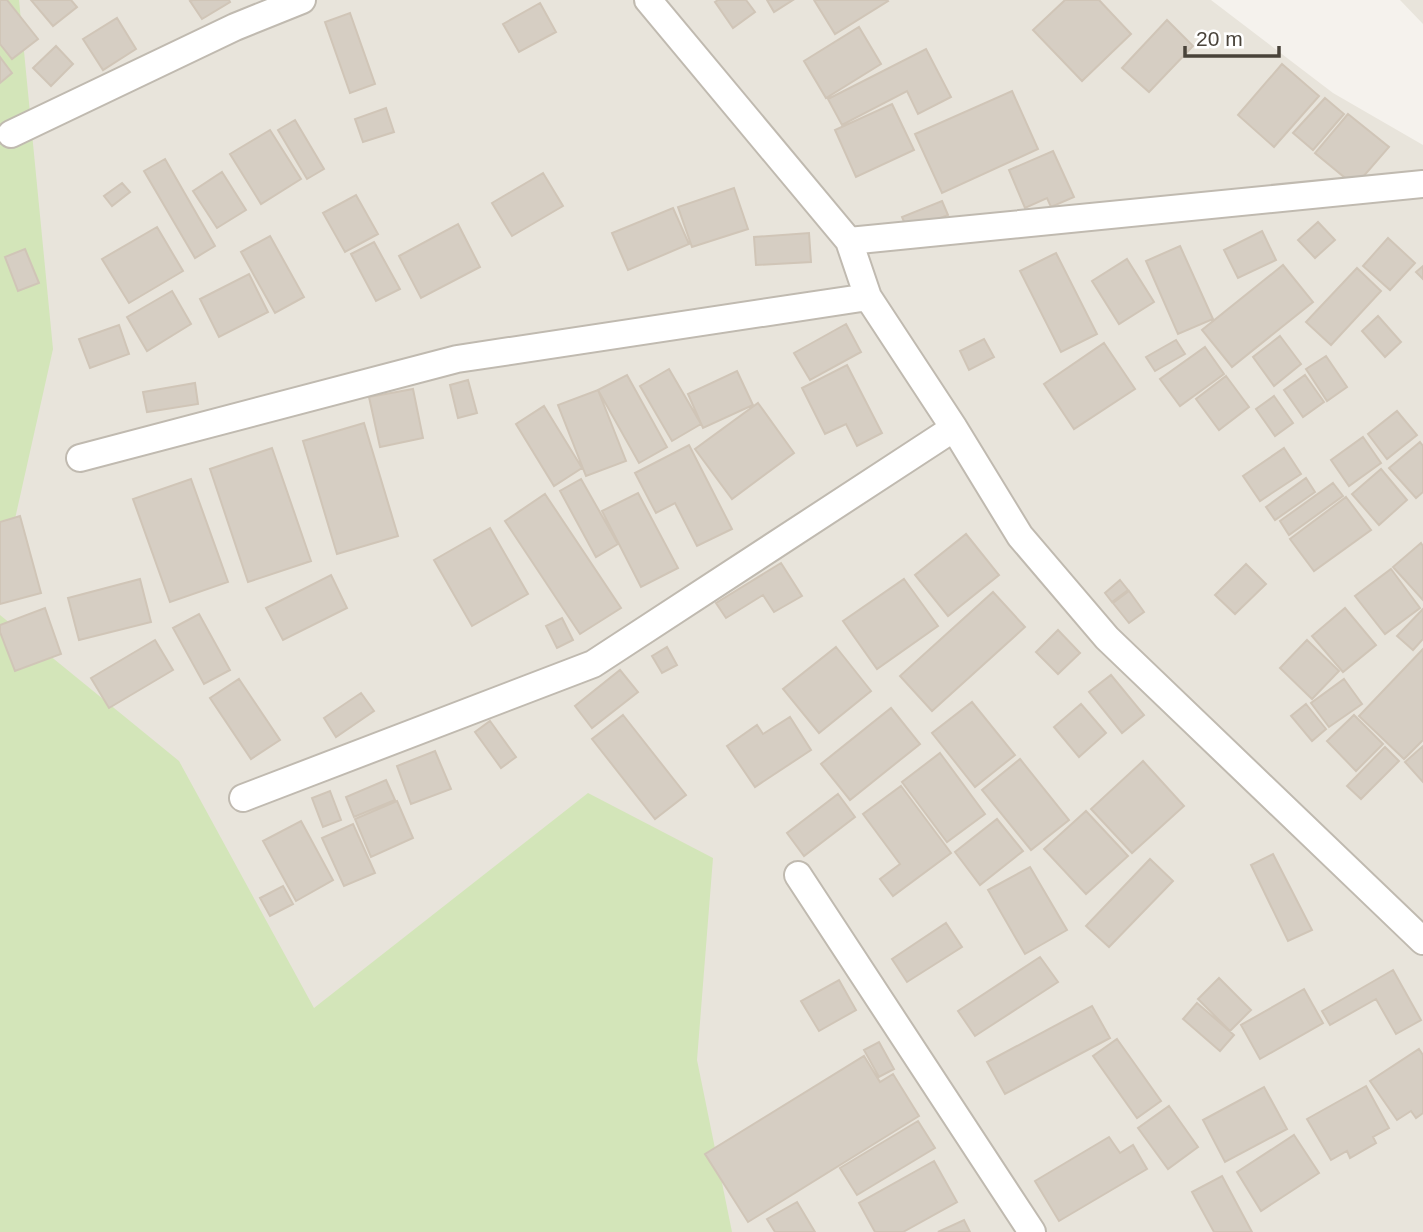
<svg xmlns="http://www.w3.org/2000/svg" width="1423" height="1232" font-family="Arial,sans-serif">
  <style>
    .residential { fill: #e8e4db }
    .green { fill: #d3e5b9 }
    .building { fill: #d6cec3; stroke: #d0c5b7; stroke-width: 2 }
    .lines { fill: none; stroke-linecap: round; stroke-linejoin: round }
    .street-casing { stroke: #c0bab0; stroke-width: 30 }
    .street { stroke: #fff; stroke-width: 26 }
  </style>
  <rect width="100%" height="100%" fill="#f5f2ed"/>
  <path class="residential" d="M0,0h1211l122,93 90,52v1087h-1398l-25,-29z
    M1400,0h23v24z"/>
  <path class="green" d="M0,0h19l34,349 -53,237z
    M0,615l179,146 135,247 274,-215 125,65 -16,202 35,172h-732z"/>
  <path class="building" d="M0,0h7l31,39 -26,20 -12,-15z
    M31,0h40l6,7 -24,19z
    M193,0h36l1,2 -28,17 -12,-18z
    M718,0h28l9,12 -22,16 -18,-26z
    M767,0h26l-19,12z
    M814,0h73l1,1 -53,33z
    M1065,0h34l32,34 -49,47 -49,-51z
    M540,3l16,29 -37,20 -16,-28z
    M350,13l25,71 -25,9 -25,-71z
    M117,18l19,31 -33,21 -20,-31z
    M1167,20l26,26 -44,46 -27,-24z
    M859,27l22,37 -55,34 -22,-37z
    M56,46l17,18 -22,22 -18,-18z
    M926,49l25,48 -33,17 -11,-23 -65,34 -14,-26z
    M0,57l12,16 -12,10z
    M1282,64l37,32 -45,51 -36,-32z
    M1012,91l26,58 -96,44 -27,-59z
    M1325,98l19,16 -31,36 -20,-17z
    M892,104l22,46 -58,27 -21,-47z
    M386,108l8,24 -31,10 -8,-23z
    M1348,114l41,33 -34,39 -40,-33z
    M295,120l29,49 -17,10 -29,-49z
    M270,130l31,49 -40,25 -31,-50z
    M1053,151l21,46 -23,10 -4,-9 -22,10 -16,-38z
    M165,159l50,87 -20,12 -51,-87z
    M222,172l24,38 -29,18 -24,-37z
    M543,173l20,33 -51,30 -20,-33z
    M122,183l8,9 -18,14 -8,-10z
    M734,188l14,41 -56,18 -14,-40z
    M356,195l22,39 -33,18 -22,-39z
    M942,201l6,14 -40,16 -6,-14z
    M673,208l16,36 -61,26 -16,-37z
    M1318,222l17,18 -20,18 -17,-18z
    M458,224l22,43 -59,31 -22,-42z
    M157,227l26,44 -54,32 -27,-44z
    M1262,231l14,29 -38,18 -14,-28z
    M809,233l2,29 -55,3 -2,-28z
    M270,236l34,61 -29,16 -34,-61z
    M1388,238l27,25 -25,27 -27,-24z
    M374,242l26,47 -24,12 -25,-47z
    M1180,246l33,73 -35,15 -32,-73z
    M25,249l14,34 -21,8 -13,-34z
    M1056,253l41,81 -36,18 -41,-81z
    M1127,259l27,43 -35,22 -27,-43z
    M1283,265l30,37 -81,65 -30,-37z
    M1423,266v13l-7,-7z
    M1357,268l24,23 -50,54 -25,-23z
    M249,274l19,38 -49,25 -19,-38z
    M172,291l19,33 -44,27 -20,-34z
    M1378,316l23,26 -16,15 -23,-26z
    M846,324l15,28 -51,28 -16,-27z
    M119,325l10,29 -39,14 -11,-29z
    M1280,336l21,28 -27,22 -21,-29z
    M984,339l10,18 -25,13 -9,-19z
    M1176,340l9,14 -30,17 -9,-14z
    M1104,343l31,46 -61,40 -30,-45z
    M1205,347l19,27 -44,32 -20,-27z
    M1326,356l21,31 -20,14 -21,-32z
    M847,365l35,68 -25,13 -11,-22 -21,10 -23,-46z
    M669,369l32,55 -29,17 -32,-55z
    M737,371l16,34 -50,23 -15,-34z
    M627,375l40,72 -28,16 -41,-73z
    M1305,375l19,27 -21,15 -19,-27z
    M1226,376l23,31 -30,23 -23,-31z
    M468,380l9,33 -19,5 -8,-33z
    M195,383l3,21 -51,8 -4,-20z
    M413,389l10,49 -43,9 -11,-50z
    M598,390l28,71 -40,15 -28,-71z
    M1274,396l19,27 -18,13 -19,-27z
    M758,403l36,50 -62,46 -37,-50z
    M544,406l38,62 -28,18 -38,-62z
    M1397,411l20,24 -30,24 -19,-25z
    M364,423l34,113 -61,18 -34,-113z
    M1363,437l18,26 -32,23 -18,-26z
    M1420,442l3,4v46l-7,6 -27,-30z
    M689,445l43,84 -35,17 -22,-43 -19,10 -21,-40z
    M272,448l39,113 -63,21 -38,-113z
    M1284,448l17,26 -41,27 -17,-25z
    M1381,469l26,31 -28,25 -27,-31z
    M1306,478l9,14 -40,28 -9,-13z
    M191,479l37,103 -58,20 -37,-103z
    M581,479l37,65 -22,13 -36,-66z
    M1333,483l10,13 -54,39 -9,-14z
    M638,493l40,75 -37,19 -39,-76z
    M545,494l76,114 -41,26 -75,-113z
    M1346,497l25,33 -57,41 -24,-32z
    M20,516l21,77 -41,11v-82z
    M490,528l38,66 -56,32 -38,-66z
    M966,534l33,41 -51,41 -33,-41z
    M1421,543l2,3v54l-30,-33z
    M781,563l21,33 -28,16 -11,-17 -37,23 -10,-15z
    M1246,564l20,20 -31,30 -20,-19z
    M1391,569l29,39 -35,26 -30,-38z
    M331,575l16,33 -64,32 -17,-32z
    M140,579l11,43 -72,18 -11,-42z
    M904,579l34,47 -61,43 -34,-48z
    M1120,580l8,10 -16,12 -7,-9z
    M1129,591l15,21 -15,11 -16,-20z
    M993,592l32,35 -93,84 -32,-35z
    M45,608l16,46 -46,17 -15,-39v-7z
    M1345,608l31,37 -33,27 -31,-36z
    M1423,609v30l-10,11 -16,-14z
    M199,614l31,56 -26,14 -31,-56z
    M562,618l11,22 -16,8 -11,-22z
    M1058,630l22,23 -22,21 -22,-22z
    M155,640l18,30 -64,38 -18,-30z
    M1307,640l32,31 -27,28 -32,-31z
    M667,647l10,18 -15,8 -10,-17z
    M836,647l35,44 -52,42 -36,-44z
    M1423,649v91l-19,19 -45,-43z
    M620,670l18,22 -46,36 -17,-22z
    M1111,675l33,40 -22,18 -33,-41z
    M239,679l41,61 -29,19 -41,-61z
    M1344,679l18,25 -33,23 -18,-24z
    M361,693l13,18 -38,26 -12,-19z
    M972,702l43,53 -40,32 -43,-54z
    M1081,704l25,29 -27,24 -25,-30z
    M1306,704l20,25 -14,12 -21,-25z
    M891,708l29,36 -70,56 -29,-36z
    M623,715l63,80 -31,24 -63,-80z
    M1354,715l29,29 -27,27 -29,-30z
    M790,717l21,33 -56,37 -28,-41 30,-21 6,9z
    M490,721l26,36 -15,11 -26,-36z
    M1423,746v36l-18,-20z
    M1385,747l14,14 -38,38 -14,-13z
    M435,751l16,38 -40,15 -14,-38z
    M940,753l45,61 -38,28 -45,-60z
    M1020,759l49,61 -38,30 -49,-60z
    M1143,761l41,45 -52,47 -41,-44z
    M386,780l9,20 -41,17 -8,-20z
    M901,786l50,67 -58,43 -13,-17 20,-15 -37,-50z
    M330,791l11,29 -18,7 -11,-29z
    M838,794l17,23 -51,39 -17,-23z
    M397,801l16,37 -42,19 -16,-38z
    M1086,811l42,45 -42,38 -42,-45z
    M997,819l26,32 -43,34 -25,-33z
    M301,821l32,59 -37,21 -33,-60z
    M353,824l22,49 -31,13 -22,-48z
    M1273,854l39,76 -24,11 -37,-76z
    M1150,859l23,22 -64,66 -23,-21z
    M1030,867l37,63 -42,24 -37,-64z
    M283,886l10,18 -23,12 -10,-18z
    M946,923l16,24 -55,35 -15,-23z
    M1040,957l18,25 -83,54 -17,-25z
    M1393,970l28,50 -25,14 -20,-35 -46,26 -8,-14z
    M1219,978l32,32 -21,21 -32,-32z
    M839,980l17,30 -37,21 -18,-30z
    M1304,989l19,34 -63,36 -19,-34z
    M1197,1003l37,32 -14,16 -37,-32z
    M1092,1006l18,32 -105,56 -18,-32z
    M1117,1039l44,62 -24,17 -44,-62z
    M879,1042l15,27 -15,8 -15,-27z
    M1419,1049l4,6v58l-7,5 -5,-7 -14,9 -27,-39z
    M864,1056l16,26 13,-8 26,42 -171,106 -43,-68z
    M1366,1086l23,42 -16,9 3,6 -26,15 -3,-7 -16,9 -24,-41z
    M1264,1087l23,42 -62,33 -22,-42z
    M1169,1106l29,41 -30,22 -30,-41z
    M918,1121l17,27 -78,47 -17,-27z
    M1294,1135l25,38 -58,38 -24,-39z
    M1109,1137l11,16 13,-8 14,24 -88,52 -24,-40z
    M934,1161l23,41 -54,30h-28l-16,-29z
    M1222,1176l30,56h-38l-22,-40z
    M797,1202l18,30h-40l-8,-13z
    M964,1220l6,12h-32z"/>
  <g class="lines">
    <g class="street-casing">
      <path id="street" d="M648,0l201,241 19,56 86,131 66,108 87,102 316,303
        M11,134l224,-107 67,-27
        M849,241l574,-57
        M80,458l377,-99 411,-62
        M243,798l350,-134 361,-236
        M798,875l234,357"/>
    </g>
    <use href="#street" class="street"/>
  </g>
  <path d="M1185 46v10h94v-10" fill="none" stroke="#49433a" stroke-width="3.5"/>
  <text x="1196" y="46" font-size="21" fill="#49433a" stroke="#ffffff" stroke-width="5" paint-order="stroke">20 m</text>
</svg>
